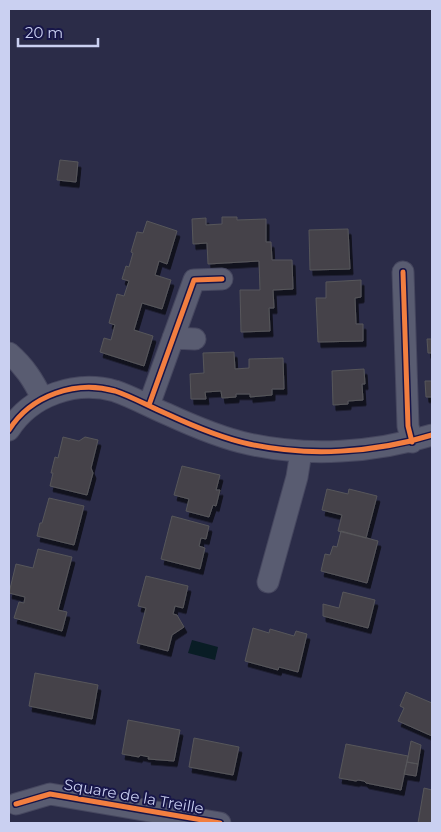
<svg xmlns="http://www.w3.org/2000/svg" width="441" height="832" font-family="Montserrat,sans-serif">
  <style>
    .water { fill: #091d25 }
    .building { fill: #44434a; stroke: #57565a; filter: url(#shadow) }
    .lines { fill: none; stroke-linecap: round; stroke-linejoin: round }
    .minor-casing { stroke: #46475f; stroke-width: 23 }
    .minor { stroke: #595c71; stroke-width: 21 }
    .cycleway-casing { stroke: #171649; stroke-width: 8 }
    .cycleway { stroke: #f27e40; stroke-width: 5 }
    .labels { text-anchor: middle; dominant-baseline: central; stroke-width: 4; stroke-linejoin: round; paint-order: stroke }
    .street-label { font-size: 15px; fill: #cad0f1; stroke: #171649 }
  </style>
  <defs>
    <filter id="shadow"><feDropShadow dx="3" dy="5.5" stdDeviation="0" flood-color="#0009"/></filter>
  </defs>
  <rect width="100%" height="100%" fill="#2b2c48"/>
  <path class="water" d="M192,640l26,7 -3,13 -27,-7z"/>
  <path class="building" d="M60,160l18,2 -2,20 -19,-2z
    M222,217h15v3l29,-1v23h5l1,18h20l1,29 -20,1 1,18h-5l1,23 -29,1 -1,-42h20l-1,-29 -51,3 -1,-21 -14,1 -1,-25 14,-1v7l16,-1z
    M147,221l30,10 -10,33 -8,-3 -4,14 16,5 -9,29 -20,-6 -8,27 19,6 -9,30 -44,-14 4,-14 7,2 4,-15 -6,-2 8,-29 7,2 5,-15 -7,-2 4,-13 3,1 4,-14 -2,-1 6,-20 6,1z
    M348,229l2,40 -40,1 -1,-40z
    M361,280v17l-6,1 1,26h7v17l-45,1 -2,-44h10v-16z
    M427,339h5v14h-4z
    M234,352l1,17 14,-1v-9l34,-1 1,31h-12v6l-22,2v-3h-14v3l-14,1 -1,-7 -16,1 1,7h-15l-1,-25 14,-1 -1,-20z
    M364,369l1,15h-3l1,16 -15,1v3l-15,1 -1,-34z
    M425,381h7v16h-6z
    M63,437l16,4 6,-4 13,3 -7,28 2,5 -6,22 -37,-9 3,-13h-2l4,-16 3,1z
    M182,466l38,9 -4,15h4l-4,16 -3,-1 -4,12 -23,-6 3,-12 -15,-4z
    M327,489l21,5 1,-5 28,7 -11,42 -28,-7 4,-16 -20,-5z
    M49,498l35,8 -10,39 -37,-9 3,-13h2z
    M172,516l37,10 -3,13 -5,-1 -2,8 6,2 -5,21 -39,-10z
    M341,531l37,10 -11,42 -46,-12 4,-17 5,1 3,-9 4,1z
    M38,549l34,8 -14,53 9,2 -5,19 -48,-13 5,-16 5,1 1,-6 -16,-4 7,-29 17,4z
    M146,576l42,10 -5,22 -8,-2 -2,8 4,1 7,12 -12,8 -4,16 -31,-8 9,-35 -8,-2z
    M343,592l32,8 -7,28 -45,-12v-12l16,4z
    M253,628l16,5 1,-4 24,7 2,-5 11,3 -9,38 -19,-5 -1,3 -33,-9z
    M35,673l63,12 -6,34 -63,-13z
    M406,692l26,11v33l-34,-15 6,-13 -4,-2z
    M128,720l52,10 -6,31 -26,-2 1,-2 -9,-2 -1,2 -17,-3z
    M194,738l45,9 -6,28 -44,-8z
    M411,741l10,4 -3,19 -11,-2z
    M346,744l62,12 -7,34 -35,-7 -2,-2 -6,-1 -2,1 -17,-3z
    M407,762l11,2 -2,12 -12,-2z
    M424,788l8,2v33h-14z"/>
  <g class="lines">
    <g class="minor-casing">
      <path id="minor" d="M403,272l5,154 4,16
        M173,338l22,1
        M9,353c16,14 24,27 33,45
        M149,405l45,-125 28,-1
        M9,430c22,-35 67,-50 106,-39 18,6 35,16 52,23 26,12 54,24 82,30 59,13 125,9 183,-9
        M268,582l29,-105 4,-25
        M16,804l34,-10 170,29"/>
    </g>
    <use href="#minor" class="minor"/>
    <g class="cycleway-casing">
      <path id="cycleway" d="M403,272l5,154 4,16
        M149,405l45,-125 28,-1
        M9,430c22,-35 67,-50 106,-39 18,6 35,16 52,23 26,12 54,24 82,30 59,13 125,9 183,-9
        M16,804l34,-10 170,29"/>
    </g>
    <use href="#cycleway" class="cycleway"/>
  </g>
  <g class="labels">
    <g class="street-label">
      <text transform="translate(134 796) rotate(10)">Square de la Treille</text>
    </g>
  </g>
  <rect width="441" height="832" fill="none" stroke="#cad0f1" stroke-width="20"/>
  <path d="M18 38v8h80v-8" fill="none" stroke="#cad0f1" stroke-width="2.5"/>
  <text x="25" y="38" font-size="15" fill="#cad0f1" stroke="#171649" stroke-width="4" paint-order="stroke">20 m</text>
</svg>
